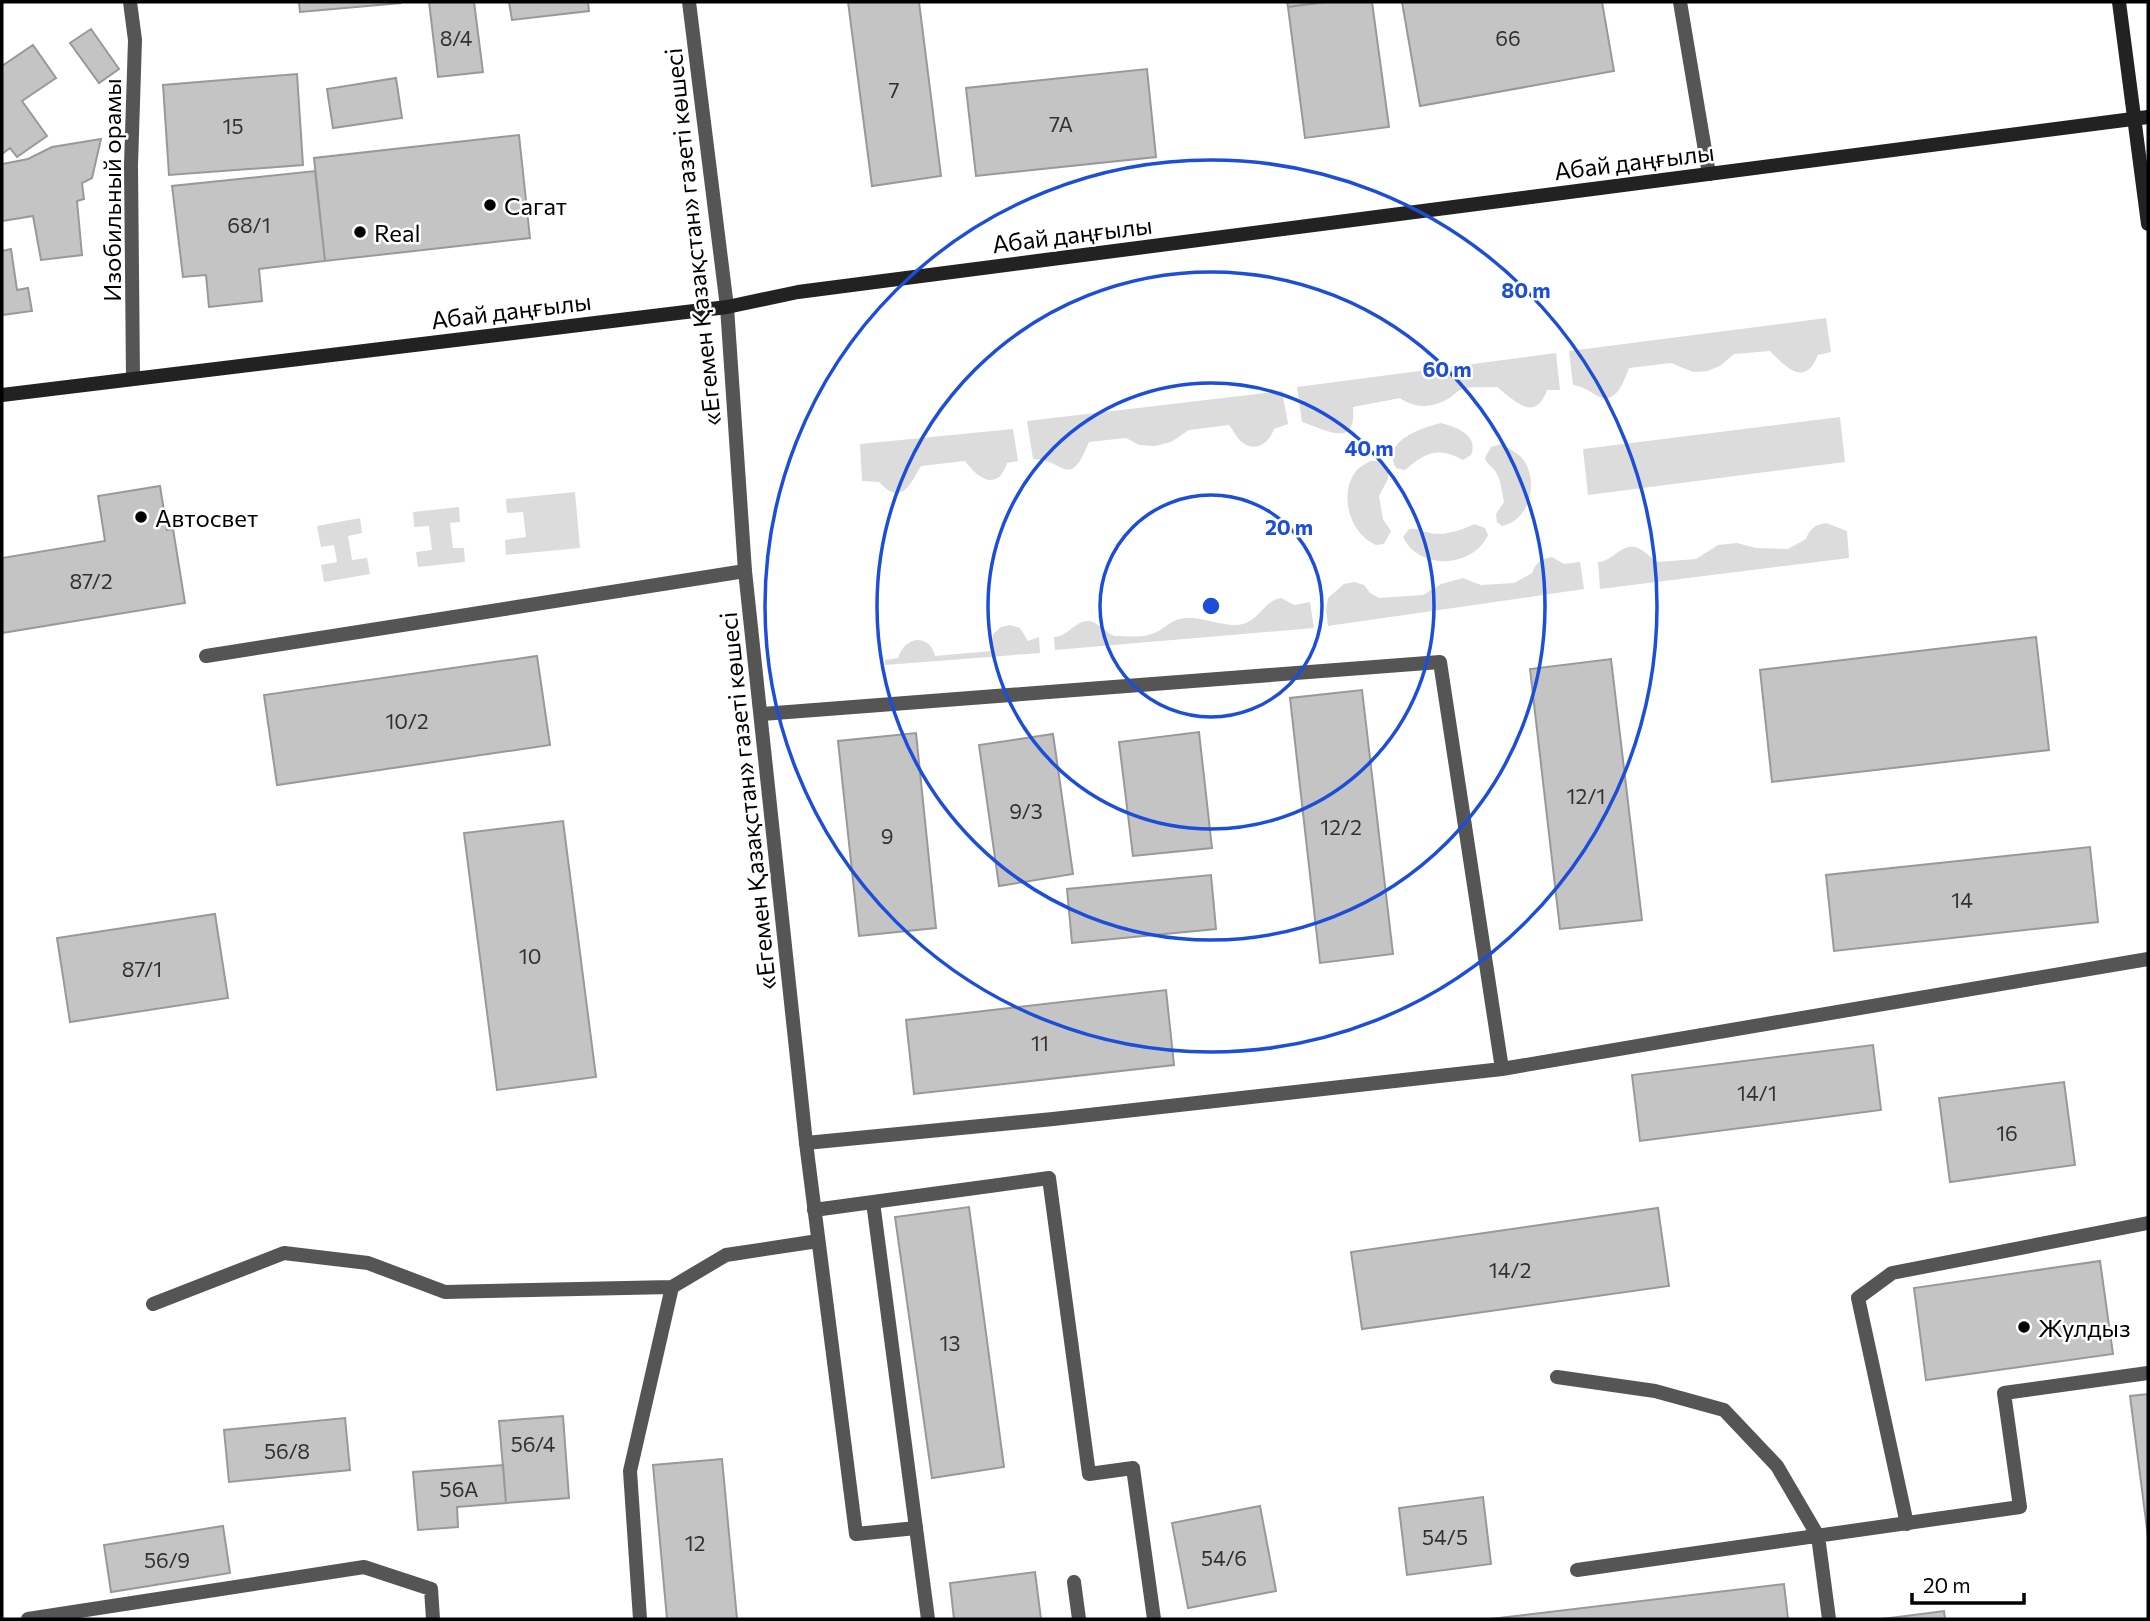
<svg xmlns="http://www.w3.org/2000/svg" width="2150" height="1621" font-family="Commissioner,sans-serif">
  <style>
    .green { fill: #dcdcdc }
    .building { fill: #c4c4c4; stroke: #999; stroke-width: 2 }
    .lines { fill: none; stroke-linecap: round; stroke-linejoin: round }
    .lane { stroke: #555; stroke-width: 14 }
    .street { stroke: #555; stroke-width: 14 }
    .secondary { stroke: #222; stroke-width: 14 }
    .ring { fill: none; stroke: #1d4ed8; stroke-width: 3.5 }
    .poi-dot { fill: #000; stroke: #fff; stroke-width: 2.5 }
    .labels { text-anchor: middle; dominant-baseline: central; stroke-width: 5; stroke-linejoin: round; paint-order: stroke }
    .number-label { font-size: 21px; fill: #313131 }
    .street-label { font-size: 24px; fill: #000; stroke: #fff }
    .poi-label { font-size: 24px; fill: #000; stroke: #fff; text-anchor: start }
    .centre { fill: #1d4ed8; stroke: #fff; stroke-width: 3.5 }
    .ring-label { font-size: 21px; text-anchor: middle; font-weight: bold; fill: #1d4ed8; stroke: #fff; stroke-width: 5; stroke-linejoin: round; paint-order: stroke }
  </style>
  <rect width="100%" height="100%" fill="#fff"/>
  <path class="green" d="M1826,318l5,34 -13,3c-13,33 -32,12 -48,-4l-36,3 -14,12 -13,5 -14,1 -22,-9 -42,5c-6,16 -14,40 -35,26 -6,-4 -13,-8 -21,-9l-4,-34z
    M1556,353l4,37h-13c-12,34 -33,10 -50,-3 -11,1 -25,-1 -35,2 -5,2 -9,7 -14,10 -16,9 -33,10 -48,-1l-47,9c4,44 -30,21 -51,15l-5,-35z
    M1282,391l6,33 -14,5c-4,12 -17,24 -31,14 -6,-4 -10,-13 -14,-18l-40,5 -18,12 -16,4 -16,-1 -13,-7 -37,4c-20,49 -23,18 -56,17l-6,-38z
    M1840,417l5,45 -257,33 -5,-46z
    M1441,423c15,4 38,12 30,32l-8,5c-26,-14 -38,-7 -58,10l-9,-2c-16,-27 26,-40 45,-45z
    M1013,429l5,32 -11,2c-9,29 -29,16 -42,-2l-44,5c-11,18 -19,41 -42,16l-17,-1 -2,-37z
    M1501,444c9,5 20,10 25,20 12,23 2,57 -24,62l-5,-4 -1,-8 8,-12c-2,-10 -3,-21 -8,-30 -4,-6 -9,-7 -11,-14l6,-11z
    M1370,461h10l8,9v9l-9,17 4,23 8,12 -7,13 -8,1c-26,-11 -38,-50 -20,-74 3,-4 10,-7 14,-10z
    M575,492l5,56 -74,7 -1,-15 21,-3 -3,-25 -16,1 -1,-14z
    M459,507l1,15 -10,1 3,25h11l1,14 -47,5 -2,-15 16,-2 -3,-24 -15,1 -1,-15z
    M360,518l2,15 -14,3 4,24 15,-2 3,16 -46,8 -3,-17 16,-3 -3,-17 -13,2 -4,-21z
    M1826,523l21,8 2,27 -249,31 -2,-27c16,0 24,-22 42,-13 6,3 11,9 18,13l38,-3 22,-14 19,-2 19,5 32,1 18,-10c4,-11 9,-14 20,-16z
    M1474,524l11,4 3,7c-15,33 -69,36 -85,2l6,-8c8,-1 10,1 17,3 16,5 34,-1 48,-8z
    M1552,557l12,7 16,-2 4,27 -256,37 -2,-16 2,-12 16,-14 10,-2 10,3 6,8 9,5 44,-3 18,-11 22,-6 18,7 33,-2 18,-10c4,-11 9,-14 20,-16z
    M1281,598l13,7 16,-3 4,26 -259,22 -1,-13c14,0 21,-17 35,-16 9,1 16,11 25,15 11,0 27,2 37,-2 17,-5 17,-16 39,-16 17,0 36,10 53,6 17,-5 21,-23 38,-26z
    M1010,625l10,3 8,13 11,-4 1,16 -155,12v-5l13,-2c6,-21 31,-26 37,-2l56,-5 2,-17 8,-7z"/>
  <path class="building" d="M299,2h102v1l-101,9z
    M429,2h45l9,70 -45,5z
    M509,2h79l1,9 -77,9z
    M848,2h71l22,174 -69,10z
    M1287,2h38l-37,5z
    M1325,2h47l17,125 -84,11 -17,-131z
    M1402,2h200l12,69 -194,35z
    M91,29l28,40 -20,14 -29,-40z
    M33,45l23,33 -34,23 25,35 -30,21 -7,-9 -8,6v-88z
    M1147,69l9,88 -180,19 -10,-88z
    M297,74l6,91 -134,10 -6,-90z
    M396,78l6,40 -69,10 -6,-39z
    M519,135l11,103 -205,23 -11,-103z
    M101,139l-9,39 -10,5 2,16 -7,2 5,54 -41,5 -8,-44 -31,5v-57l26,-5 24,-12z
    M315,171l10,90 -66,8 3,32 -53,6 -3,-32 -23,2 -11,-91z
    M11,249l6,41 11,-2 4,23 -30,4v-64z
    M160,486l7,44 6,-1 12,74 -183,30v-75l103,-17 -7,-45z
    M2036,637l13,113 -277,32 -12,-112z
    M537,656l13,89 -273,40 -13,-90z
    M1611,659l31,261 -82,9 -30,-260z
    M1362,690l31,264 -73,9 -30,-265z
    M1199,732l13,116 -79,8 -14,-114z
    M916,733l20,195 -77,8 -21,-195z
    M1053,734l20,140 -74,12 -20,-141z
    M563,821l33,256 -99,13 -33,-257z
    M2090,847l8,75 -264,29 -8,-76z
    M1211,875l5,54 -144,14 -5,-54z
    M215,914l13,84 -158,24 -13,-84z
    M1166,990l8,75 -260,29 -8,-74z
    M1873,1045l8,65 -241,31 -8,-66z
    M2064,1082l11,83 -125,17 -11,-84z
    M969,1207l35,260 -72,11 -37,-261z
    M1658,1208l11,78 -307,43 -11,-77z
    M2100,1261l13,93 -187,26 -12,-92z
    M2148,1394v143l-18,-141z
    M563,1416l6,82 -63,5 -7,-82z
    M345,1418l5,52 -121,12 -5,-52z
    M722,1459l15,160h-70l-14,-154z
    M503,1465l3,38 -49,4 1,20 -40,3 -5,-58z
    M1483,1497l8,67 -84,11 -8,-67z
    M1260,1506l16,85 -88,17 -16,-85z
    M223,1526l7,47 -119,19 -7,-47z
    M1035,1572l6,47h-87l-4,-36z
    M1784,1584l4,35h-297z
    M1944,1611l1,8h-63z"/>
  <g class="lines">
    <path class="lane" d="M206,656l539,-85
      M762,714l678,-52 62,407 -449,50 -247,24
      M1502,1069l646,-110
      M873,1202l55,417
      M814,1210l235,-32 40,296 44,-6 21,151
      M153,1304l131,-51 84,10 77,29 227,-5
      M1557,1377l98,14 69,19 53,56 41,70 11,83
      M1907,1524l-49,-226 34,-25 256,-50
      M1577,1570l443,-63 -16,-114 144,-20
      M1074,1582l5,37
      M28,1619l336,-52 67,22 2,30
      M640,1619l-10,-148 42,-184 54,-32 92,-14"/>
    <path class="street" d="M130,2l5,38 -4,125 2,213
      M689,2l38,305 18,264 61,572 50,391 60,-6
      M1680,2l29,172"/>
    <path class="secondary" d="M2119,2l29,222
      M2,395l725,-88 71,-15 1350,-175"/>
  </g>
  <g class="ring">
    <circle cx="1211" cy="606" r="111"/>
    <circle cx="1211" cy="606" r="223"/>
    <circle cx="1211" cy="606" r="334"/>
    <circle cx="1211" cy="606" r="446"/>
  </g>
  <g class="poi-dot">
    <circle cx="490" cy="205" r="7"/>
    <circle cx="360" cy="232" r="7"/>
    <circle cx="141" cy="517" r="7"/>
    <circle cx="2024" cy="1327" r="7"/>
  </g>
  <g class="labels">
    <g class="number-label">
      <text x="456" y="37">8/4</text>
      <text x="1508" y="37">66</text>
      <text x="894" y="89">7</text>
      <text x="1061" y="123">7А</text>
      <text x="233" y="125">15</text>
      <text x="249" y="224">68/1</text>
      <text x="91" y="580">87/2</text>
      <text x="407" y="720">10/2</text>
      <text x="1586" y="795">12/1</text>
      <text x="1026" y="810">9/3</text>
      <text x="1341" y="826">12/2</text>
      <text x="887" y="835">9</text>
      <text x="1962" y="899">14</text>
      <text x="530" y="955">10</text>
      <text x="142" y="968">87/1</text>
      <text x="1040" y="1042">11</text>
      <text x="1757" y="1092">14/1</text>
      <text x="2007" y="1132">16</text>
      <text x="1510" y="1269">14/2</text>
      <text x="950" y="1342">13</text>
      <text x="533" y="1443">56/4</text>
      <text x="287" y="1450">56/8</text>
      <text x="459" y="1488">56А</text>
      <text x="1445" y="1536">54/5</text>
      <text x="695" y="1542">12</text>
      <text x="1224" y="1557">54/6</text>
      <text x="167" y="1559">56/9</text>
    </g>
    <g class="street-label">
      <text transform="translate(1634 161) rotate(-7)">Абай даңғылы</text>
      <text transform="translate(111 190) rotate(-90)">Изобильный орамы</text>
      <text transform="translate(1072 234) rotate(-7)">Абай даңғылы</text>
      <text transform="translate(692 237) rotate(-96)">«Егемен Қазақстан» газеті көшесі</text>
      <text transform="translate(511 310) rotate(-7)">Абай даңғылы</text>
      <text transform="translate(747 801) rotate(-96)">«Егемен Қазақстан» газеті көшесі</text>
    </g>
    <g class="poi-label">
      <text x="504" y="205">Сагат</text>
      <text x="374" y="232">Real</text>
      <text x="155" y="517">Автосвет</text>
      <text x="2038" y="1327">Жулдыз</text>
    </g>
  </g>
  <circle cx="1211" cy="606" r="10" class="centre"/>
  <g class="ring-label">
    <text x="1526" y="298">80 m</text>
    <text x="1447" y="377">60 m</text>
    <text x="1369" y="456">40 m</text>
    <text x="1289" y="535">20 m</text>
  </g>
  <rect width="2150" height="1621" fill="none" stroke="#000000" stroke-width="7"/>
  <path d="M1912 1593v10h112v-10" fill="none" stroke="#000000" stroke-width="3.5"/>
  <text x="1923" y="1593" font-size="21" fill="#000000" stroke="#ffffff" stroke-width="5" paint-order="stroke">20 m</text>
</svg>
